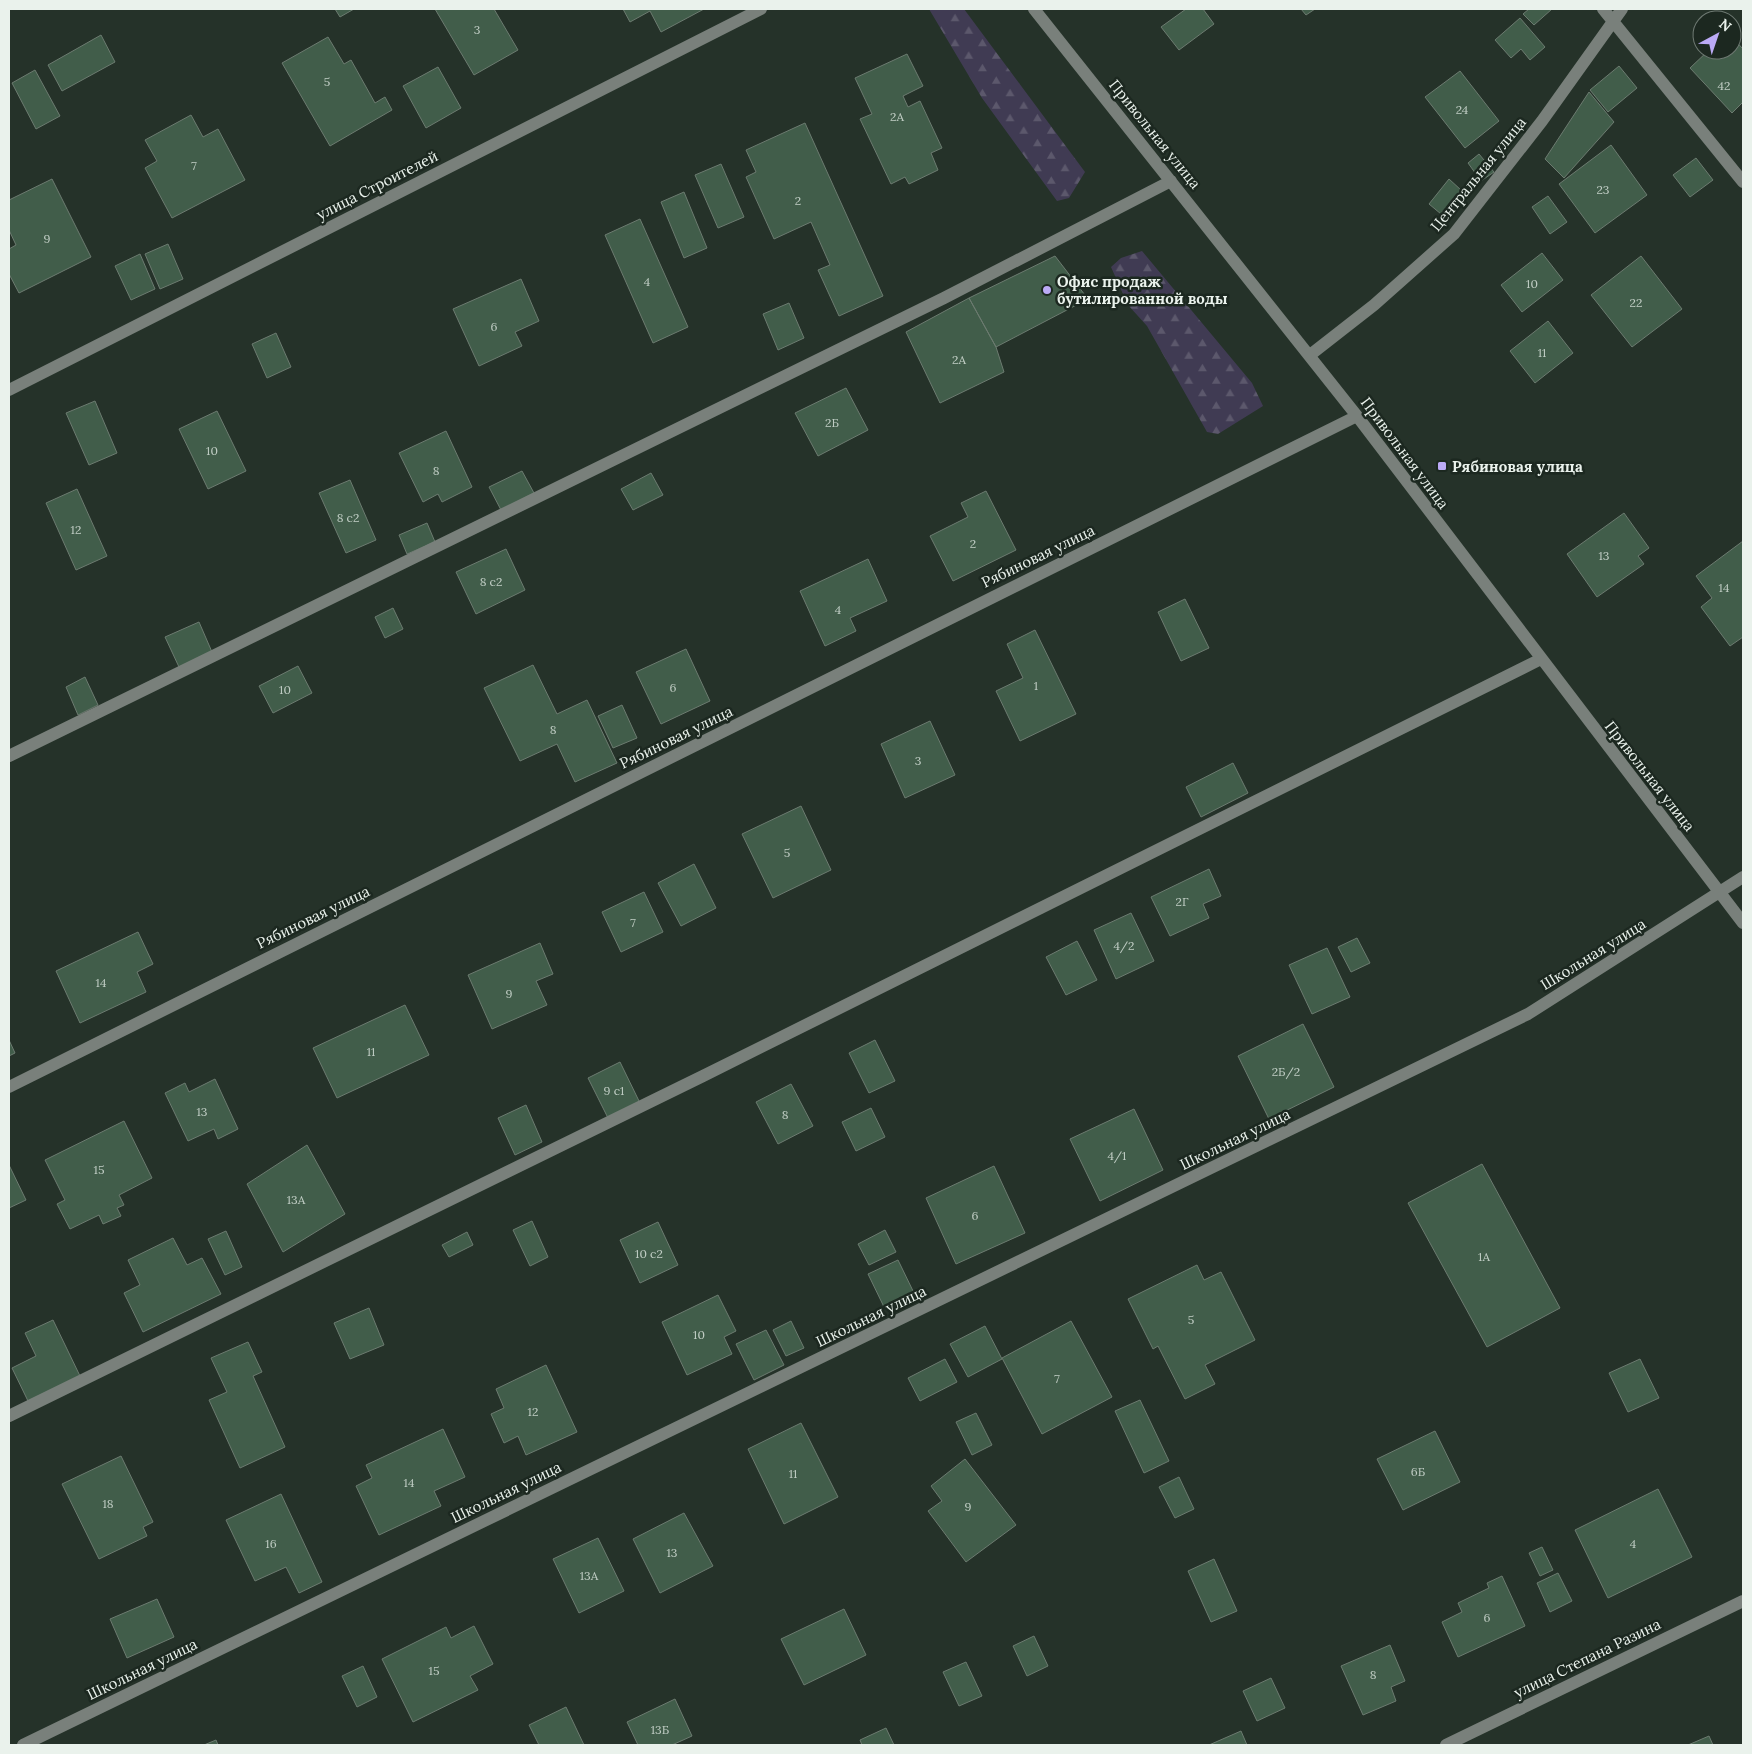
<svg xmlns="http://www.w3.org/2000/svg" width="1752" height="1754" font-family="Lora,serif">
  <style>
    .forest { fill: url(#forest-firs) }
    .building { fill: #415d4a; stroke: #6c7b70 }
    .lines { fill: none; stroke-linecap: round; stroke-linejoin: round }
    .minor { stroke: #79807b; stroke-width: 12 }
    .poi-dot { fill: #bbaaf6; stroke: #1c2820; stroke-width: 2 }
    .labels { text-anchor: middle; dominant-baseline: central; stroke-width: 5; stroke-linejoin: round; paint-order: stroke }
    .number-label { font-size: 12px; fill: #c0cdc4 }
    .street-label { font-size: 15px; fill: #eaf2ec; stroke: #1c2820 }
    .poi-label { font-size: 15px; font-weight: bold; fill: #eaf2ec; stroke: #1c2820; text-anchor: start }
  </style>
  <defs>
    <pattern id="forest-firs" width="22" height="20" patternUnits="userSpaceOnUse" patternTransform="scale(1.25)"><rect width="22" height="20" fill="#403b53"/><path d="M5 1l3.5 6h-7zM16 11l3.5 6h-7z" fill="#5c586c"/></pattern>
  </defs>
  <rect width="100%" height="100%" fill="#253229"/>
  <path class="forest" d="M929,9h35l121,163 -16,26 -12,3 -75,-103z
    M1142,251l110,132 11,23 -45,28 -11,-2 -60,-106 -19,-21 -17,-38 10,-9z"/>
  <path class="building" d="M335,9h19l-14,8z
    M435,9h59l24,41 -44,25z
    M623,9h81l-43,23 -11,-21 -20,11z
    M1186,9h17l11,15 -35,26 -18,-23z
    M1301,9h14l-9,6z
    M1529,9h23l-18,16 -11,-11z
    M1520,18l25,29 -15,13 -9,-11 -10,9 -16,-18z
    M101,35l14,27 -53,29 -14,-26z
    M328,37l16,27 7,-4 24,43 10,-6 7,13 -62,36 -48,-83z
    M1732,37l11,12v53l-11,11 -42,-45 19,-18h23z
    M907,54l16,32 -20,10 5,11 12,-6 22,47 -11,5 7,17 -29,14 -4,-7 -14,7 -31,-65 12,-5 -17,-36z
    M1619,66l18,22 -29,24 -18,-22z
    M438,67l23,41 -35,20 -23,-42z
    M35,70l25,46 -24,13 -24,-46z
    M1460,71l39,50 -34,27 -40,-51z
    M1589,92l25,30 -50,56 -19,-19z
    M191,115l12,22 15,-8 27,51 -73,38 -27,-50 12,-7 -12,-21z
    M805,123l78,173 -44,20 -21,-46 12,-5 -19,-43 -37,17 -28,-62 10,-5 -10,-22z
    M1611,145l36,50 -52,38 -36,-49z
    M1479,154l15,18 -13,9 -13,-18z
    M1696,158l17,22 -23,17 -17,-22z
    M721,164l23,53 -26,11 -23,-53z
    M52,179l39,78 -72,36 -10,-19v-25l7,-4 -7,-15v-30z
    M1449,179l12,11 -20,24 -12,-10z
    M684,192l23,56 -23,10 -23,-56z
    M1548,196l19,26 -17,12 -18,-27z
    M640,219l48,108 -35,16 -48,-108z
    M168,244l15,35 -23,10 -15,-35z
    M1542,253l21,27 -41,32 -21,-27z
    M140,254l15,35 -24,11 -16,-34z
    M1055,256l33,43 -92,48 -27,-49z
    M1641,256l41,53 -50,38 -41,-52z
    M521,279l18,42 -24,11 7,14 -43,20 -26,-57z
    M969,298l27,49 8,25 -64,31 -34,-71z
    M789,303l15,35 -26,12 -15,-36z
    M1548,321l25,32 -38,30 -25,-32z
    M276,333l15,34 -24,11 -15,-34z
    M846,388l22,42 -50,26 -23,-43z
    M95,401l22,52 -28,12 -23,-52z
    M217,411l29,60 -38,18 -29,-60z
    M446,431l26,56 -30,15 -4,-8 -15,8 -24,-49z
    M522,471l12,22 -33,17 -12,-23z
    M651,473l12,22 -30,15 -12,-21z
    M350,480l26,60 -30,13 -27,-60z
    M77,489l30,67 -31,14 -30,-67z
    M986,491l30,59 -63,31 -23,-45 38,-19 -7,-14z
    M1624,513l25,35 -11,8 6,8 -47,33 -30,-43z
    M427,523l8,19 -28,12 -8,-19z
    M1743,541v96l-13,9 -29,-39 11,-9 -16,-22z
    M506,549l19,41 -49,24 -20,-42z
    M868,559l19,42 -37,17 6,13 -31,15 -25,-55z
    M1185,599l24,49 -28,13 -23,-49z
    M393,608l10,21 -18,9 -10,-21z
    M199,622l13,30 -33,15 -14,-30z
    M1035,630l41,84 -56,27 -24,-50 27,-13 -16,-34z
    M686,649l24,52 -49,23 -25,-52z
    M533,665l24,49 30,-14 30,63 -42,19 -18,-38 -37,17 -36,-73z
    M298,666l14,27 -39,20 -14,-27z
    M85,677l13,28 -20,10 -12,-28z
    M622,705l15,33 -24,10 -15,-32z
    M930,721l25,54 -50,23 -24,-54z
    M1233,763l15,30 -47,24 -15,-30z
    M801,806l30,64 -58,28 -31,-64z
    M694,864l22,44 -35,18 -23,-43z
    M1209,869l12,27 -18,8 6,14 -39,18 -19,-39z
    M644,892l19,40 -42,20 -19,-40z
    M1131,913l23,48 -38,18 -22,-49z
    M138,932l15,32 -16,8 9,20 -66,31 -24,-52z
    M1357,938l13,25 -19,9 -13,-25z
    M1077,941l20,39 -31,15 -20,-38z
    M540,943l13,31 -17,7 11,24 -55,24 -24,-54z
    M1327,948l23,49 -38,17 -23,-49z
    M405,1005l24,50 -92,43 -24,-50z
    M1303,1024l31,63 -65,32 -31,-63z
    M9,1040l6,13 -6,3z
    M875,1040l20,41 -26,12 -20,-40z
    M620,1062l20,41 -32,15 -20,-40z
    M215,1079l23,50 -20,10 -4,-10 -26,12 -23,-48 20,-10 4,9z
    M791,1084l22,42 -35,18 -22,-42z
    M526,1105l16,37 -27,13 -17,-37z
    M871,1108l14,29 -29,14 -14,-29z
    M1134,1109l29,61 -63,31 -30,-62z
    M124,1121l28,57 -33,17 5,10 -7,3 4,8 -18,8 -4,-9 -29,14 -13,-25 8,-4 -20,-40z
    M307,1145l38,69 -62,38 -36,-68z
    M1482,1164l78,144 -73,39 -79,-144z
    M9,1165l17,35 -17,8z
    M994,1166l31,67 -69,31 -30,-66z
    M532,1221l16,36 -18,9 -17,-36z
    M658,1222l20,43 -38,18 -20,-43z
    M885,1230l11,22 -27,13 -11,-21z
    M226,1231l16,36 -17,8 -17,-36z
    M467,1232l6,13 -24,12 -7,-12z
    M173,1238l14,27 15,-7 19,36 -78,38 -19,-39 16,-8 -12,-25z
    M898,1260l17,35 -30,14 -17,-35z
    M1197,1265l7,15 17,-8 34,68 -50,25 10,19 -30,15 -27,-53 -5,3 -25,-50z
    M718,1295l18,36 -12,6 8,17 -45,21 -25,-53z
    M369,1308l15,37 -34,14 -16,-36z
    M53,1320l27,56 -52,25 -16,-33 24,-12 -11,-23z
    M791,1321l13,27 -18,8 -13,-26z
    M1071,1321l41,76 -70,37 -40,-76z
    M985,1326l17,33 -34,18 -18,-33z
    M766,1330l18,35 -30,15 -18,-36z
    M248,1342l14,30 -9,4 32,71 -45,21 -31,-68 18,-8 -16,-34z
    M945,1359l12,23 -37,19 -12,-23z
    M1640,1359l19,39 -31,14 -19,-39z
    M546,1365l31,67 -51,23 -8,-19 -14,7 -13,-29 13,-6 -8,-19z
    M1140,1400l29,61 -25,12 -29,-62z
    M976,1413l16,32 -20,10 -16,-33z
    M801,1423l37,74 -54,27 -36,-75z
    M443,1429l22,48 -31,14 7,15 -62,29 -23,-49 16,-8 -6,-13z
    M1435,1431l25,51 -57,28 -26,-51z
    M121,1456l32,66 -10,5 4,9 -48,23 -37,-75z
    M965,1459l51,66 -50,37 -38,-51 14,-10 -11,-15z
    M1179,1477l15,32 -19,9 -16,-31z
    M1658,1489l34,68 -84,41 -33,-68z
    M281,1494l41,88 -23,11 -13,-26 -31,14 -29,-61z
    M684,1513l29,53 -53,27 -27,-54z
    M598,1538l26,53 -45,22 -26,-54z
    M1542,1547l11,23 -13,6 -11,-23z
    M1214,1559l23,52 -26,11 -23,-51z
    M1558,1573l14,28 -22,11 -13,-29z
    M1502,1576l23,50 -67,31 -16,-35 20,-10 -4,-9 31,-15 -2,-5z
    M157,1599l17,38 -47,21 -17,-39z
    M844,1609l22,46 -62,30 -23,-46z
    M474,1626l19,38 -23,12 8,14 -65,32 -31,-63 64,-32 5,11z
    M1034,1636l14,30 -21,10 -14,-30z
    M1390,1645l15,36 -14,6 5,14 -33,14 -22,-49z
    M966,1662l16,34 -23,10 -16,-34z
    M363,1666l14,31 -20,10 -15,-31z
    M1271,1678l14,30 -28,13 -14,-30z
    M675,1699l17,37 -20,9h-34l-11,-23z
    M566,1707l18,38h-45l-10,-20z
    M886,1728l8,17h-32l-2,-5z
    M1241,1731l6,14h-38z
    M1709,1736l4,9h-25z
    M216,1740l2,5h-14z"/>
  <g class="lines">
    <path class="minor" d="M1034,9l323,407 386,507
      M1603,9l140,173
      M1310,355l64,-50 80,-71 88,-113 80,-112
      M9,390l752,-381
      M9,756l935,-458 227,-117
      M9,1087l1348,-671
      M9,1416l694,-340 838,-417
      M23,1745l1505,-731 215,-137
      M1446,1745l297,-144"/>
  </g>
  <g class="poi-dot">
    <circle cx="1047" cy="290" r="5"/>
    <rect x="1437" y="461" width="10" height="10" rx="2.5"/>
  </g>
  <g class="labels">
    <g class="number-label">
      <text x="477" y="29">3</text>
      <text x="327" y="81">5</text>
      <text x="1724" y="85">42</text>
      <text x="1462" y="109">24</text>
      <text x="897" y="116">2А</text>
      <text x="194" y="165">7</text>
      <text x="1603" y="189">23</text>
      <text x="798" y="200">2</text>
      <text x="47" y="238">9</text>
      <text x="647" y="281">4</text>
      <text x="1532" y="283">10</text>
      <text x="1636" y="302">22</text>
      <text x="494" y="326">6</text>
      <text x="1542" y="352">11</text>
      <text x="959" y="359">2А</text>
      <text x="832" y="422">2Б</text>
      <text x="212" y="450">10</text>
      <text x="436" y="470">8</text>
      <text x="348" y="517">8 с2</text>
      <text x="76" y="529">12</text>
      <text x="973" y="543">2</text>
      <text x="1604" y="555">13</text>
      <text x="491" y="581">8 с2</text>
      <text x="1724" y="587">14</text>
      <text x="838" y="609">4</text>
      <text x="1036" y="685">1</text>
      <text x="673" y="687">6</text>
      <text x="285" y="689">10</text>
      <text x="553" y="729">8</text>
      <text x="918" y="760">3</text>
      <text x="787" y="852">5</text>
      <text x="1182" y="901">2Г</text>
      <text x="633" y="922">7</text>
      <text x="1124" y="945">4/2</text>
      <text x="101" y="982">14</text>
      <text x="509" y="993">9</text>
      <text x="371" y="1051">11</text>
      <text x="1286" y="1071">2Б/2</text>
      <text x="614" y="1090">9 с1</text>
      <text x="202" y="1111">13</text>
      <text x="785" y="1114">8</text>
      <text x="1117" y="1155">4/1</text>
      <text x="99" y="1169">15</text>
      <text x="296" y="1199">13А</text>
      <text x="975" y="1215">6</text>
      <text x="649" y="1253">10 с2</text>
      <text x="1484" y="1256">1А</text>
      <text x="1191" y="1319">5</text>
      <text x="699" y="1334">10</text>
      <text x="1057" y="1378">7</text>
      <text x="533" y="1411">12</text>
      <text x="1418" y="1471">6Б</text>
      <text x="793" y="1473">11</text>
      <text x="409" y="1482">14</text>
      <text x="108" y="1503">18</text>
      <text x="968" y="1506">9</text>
      <text x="271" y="1543">16</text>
      <text x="1633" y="1543">4</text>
      <text x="672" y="1552">13</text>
      <text x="589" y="1575">13А</text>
      <text x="1487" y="1617">6</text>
      <text x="434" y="1670">15</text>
      <text x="1373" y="1674">8</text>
      <text x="660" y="1729">13Б</text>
    </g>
    <g class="street-label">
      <text transform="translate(1155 134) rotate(51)">Привольная улица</text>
      <text transform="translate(1478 174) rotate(-51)">Центральная улица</text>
      <text transform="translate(377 185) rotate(-27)">улица Строителей</text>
      <text transform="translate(1405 453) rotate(53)">Привольная улица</text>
      <text transform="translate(1038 556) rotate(-26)">Рябиновая улица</text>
      <text transform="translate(676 737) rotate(-26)">Рябиновая улица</text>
      <text transform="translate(1650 776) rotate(52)">Привольная улица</text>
      <text transform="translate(313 917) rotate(-26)">Рябиновая улица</text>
      <text transform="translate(1593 954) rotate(-32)">Школьная улица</text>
      <text transform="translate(1235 1139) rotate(-26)">Школьная улица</text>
      <text transform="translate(871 1316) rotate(-26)">Школьная улица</text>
      <text transform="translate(506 1492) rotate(-26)">Школьная улица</text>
      <text transform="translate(1587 1658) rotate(-26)">улица Степана Разина</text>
      <text transform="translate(142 1669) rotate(-26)">Школьная улица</text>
    </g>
    <g class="poi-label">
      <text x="1057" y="281">Офис продаж<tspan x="1057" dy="17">бутилированной воды</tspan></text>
      <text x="1452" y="466">Рябиновая улица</text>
    </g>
  </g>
  <rect width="1752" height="1754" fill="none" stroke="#eaf2ec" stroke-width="20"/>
  <g transform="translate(1717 35) rotate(40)"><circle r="24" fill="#1c2820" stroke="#6e7972"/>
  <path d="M0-4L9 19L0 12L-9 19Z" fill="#bbaaf6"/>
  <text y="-8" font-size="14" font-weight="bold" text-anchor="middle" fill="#eaf2ec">N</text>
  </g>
</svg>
